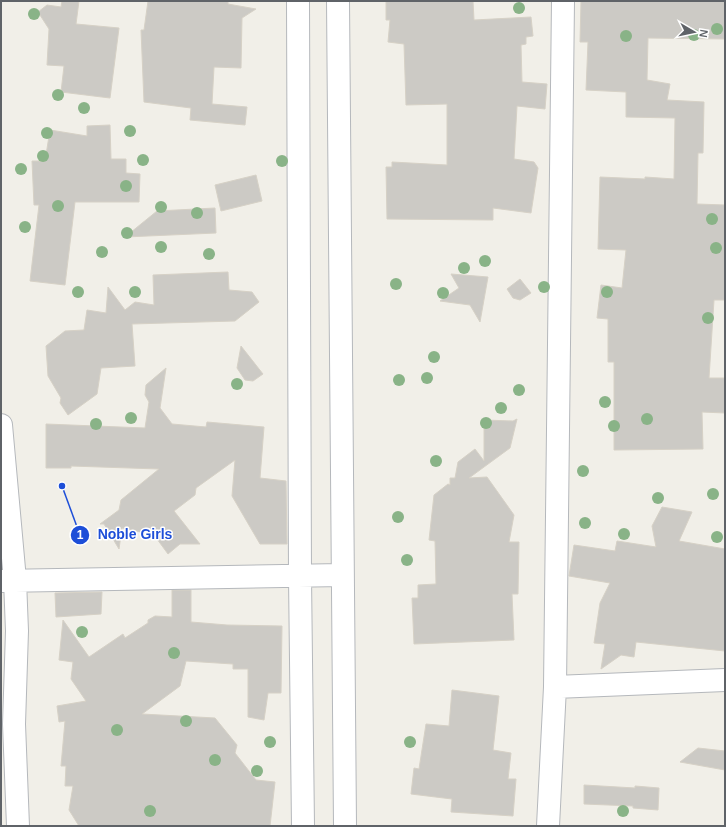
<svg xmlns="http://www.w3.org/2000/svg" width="726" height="827" font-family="Arial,sans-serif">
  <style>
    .building { fill: #cccac5; stroke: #d6d1c6 }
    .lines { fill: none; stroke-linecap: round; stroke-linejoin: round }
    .minor-casing { stroke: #b5b8bc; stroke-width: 24 }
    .minor { stroke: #fff; stroke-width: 22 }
    .tree { fill: #89b387 }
    .leader { fill: none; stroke: #1d4ed8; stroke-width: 1.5 }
    .callout-dot { fill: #1d4ed8; stroke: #fff; stroke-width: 1.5 }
    .mark-label { font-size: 12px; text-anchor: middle; font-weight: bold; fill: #fff }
    .callout-label { font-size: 14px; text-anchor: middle; font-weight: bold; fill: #1d4ed8; stroke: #fff; stroke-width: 3; stroke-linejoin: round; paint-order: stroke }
  </style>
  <rect width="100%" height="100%" fill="#f1efe8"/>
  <path class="building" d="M62,1h17l-3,23 43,4 -9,70 -49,-6 3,-26 -17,-1 2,-36 -11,-17 9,-7 14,2z
    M148,1h80v3l28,5 -14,9 -1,50 -27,-1 -2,37 35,3 -2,18 -55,-5 1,-12 -47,-6 -3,-72h3z
    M386,1h87l1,19 57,-3 2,19 -7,1v7l-5,1 1,37 25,2 -2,25 -28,-3 -3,53 20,3 4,6 -7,45 -38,-5v12l-106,-1 -1,-52h6v-5l55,3v-61l-41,1 -2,-61 -16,-2 2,-22h-4z
    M581,1h144v38l-77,-1 -1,42 23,4 -3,16 37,2 -1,51h-5l-1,51 28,1v95h-11l-5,78h16v35l-23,-1 1,37 -89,1v-88h-6v-43l-11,-1 4,-33 21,3 4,-38 -28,-1 2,-72 45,2v-2l29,2 1,-61 -49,-1v-25l-40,-2 2,-48h-8z
    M110,125l1,34h15v14l14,1 -1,28h-64l-10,83 -35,-4 9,-76h-5l-2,-44h13l5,-31 37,6v-10z
    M256,175l6,26 -41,10 -6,-26z
    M215,208l1,25 -91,4 32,-26z
    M228,272l1,18 23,2 7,10 -24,19 -103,3 3,42 -34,2 -4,26 -29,21 -8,-12 1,-5 -13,-22 -2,-30 19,-15 19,-1 3,-20 19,3 2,-26 17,23 10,-8 19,3 -1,-30z
    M451,274l37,3 -8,45 -10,-17 -30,-4 19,-13z
    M520,279l11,14 -11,7 -7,-2 -6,-9z
    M241,346l22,28 -10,7 -8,-1 -8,-12z
    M166,368l-6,40 12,16 34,3 1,-5 57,5 -4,51 26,3 1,63h-27l-28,-48 3,-36 -39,28 -1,7 -21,16 26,33h-20l-12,10 -11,-15 -4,-1 -3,-4 -28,-6 -3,21 -15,-25h-4l19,-14 2,-10 38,-31 -88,-3v2h-25v-44l99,4 4,-26 -4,-7 1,-10z
    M517,419l-7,29 -41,30 18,-1 27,38 -5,27h10l-1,52h-6l2,46 -100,4 -2,-46h6v-13l18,-1 -1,-43 -6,-1 5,-45 14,-11 2,1v-7h5l3,-16 17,-13 9,12v-41l29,1z
    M662,507l30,5 -13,29 46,8v102l-89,-9 -2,15 -13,-2 -20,14 4,-25 -11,-1 6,-40 10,-20 -41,-7 5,-31 41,6 2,-10 39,6 -4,-21z
    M172,590h19v32l36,3 55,1 -1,67h-13l-4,27 -16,-3v-48h-15v-5l-47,-3 -6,25 -38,28 73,4 22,27 -2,8 21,27 19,2 -5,44h-191l-10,-16 4,-24h-8l1,-20h-5l4,-45 -6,1 -2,-16 29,-5 -15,-22 2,-17 -14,-2 4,-40 26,37 34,-23 2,4 23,-15v-3l7,-4 17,1z
    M102,592l-1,22 -45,3 -1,-24z
    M452,690l47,6 -6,54 18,3 -3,26h8l-3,37 -62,-4 1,-13 -41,-5 3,-26 5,1 7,-45 23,2z
    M698,748l27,3v19l-45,-8z
    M584,785l51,3v-2l24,2 -1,22 -25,-2v-2l-49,-2z"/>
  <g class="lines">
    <g class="minor-casing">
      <path id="minor" d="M298,1l2,576 3,249
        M338,1l7,825
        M1,425l14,155 2,51 -3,93 4,102
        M1,581l341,-6
        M555,687l170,-7
        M548,826l7,-139 8,-686"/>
    </g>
    <use href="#minor" class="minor"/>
  </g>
  <g class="tree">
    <circle cx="519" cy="8" r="6"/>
    <circle cx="34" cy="14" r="6"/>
    <circle cx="717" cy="29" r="6"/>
    <circle cx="694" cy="35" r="6"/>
    <circle cx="626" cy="36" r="6"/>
    <circle cx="58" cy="95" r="6"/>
    <circle cx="84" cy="108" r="6"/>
    <circle cx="130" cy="131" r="6"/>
    <circle cx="47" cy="133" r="6"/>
    <circle cx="43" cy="156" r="6"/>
    <circle cx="143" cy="160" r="6"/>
    <circle cx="282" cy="161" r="6"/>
    <circle cx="21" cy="169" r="6"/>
    <circle cx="126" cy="186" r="6"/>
    <circle cx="58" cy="206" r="6"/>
    <circle cx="161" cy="207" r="6"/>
    <circle cx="197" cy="213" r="6"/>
    <circle cx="712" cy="219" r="6"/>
    <circle cx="25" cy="227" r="6"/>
    <circle cx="127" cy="233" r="6"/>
    <circle cx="161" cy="247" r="6"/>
    <circle cx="716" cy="248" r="6"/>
    <circle cx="102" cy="252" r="6"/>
    <circle cx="209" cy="254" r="6"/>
    <circle cx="485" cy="261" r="6"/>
    <circle cx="464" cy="268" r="6"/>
    <circle cx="396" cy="284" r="6"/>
    <circle cx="544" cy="287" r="6"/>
    <circle cx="78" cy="292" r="6"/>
    <circle cx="135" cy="292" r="6"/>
    <circle cx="607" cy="292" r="6"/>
    <circle cx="443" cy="293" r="6"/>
    <circle cx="708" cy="318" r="6"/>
    <circle cx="434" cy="357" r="6"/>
    <circle cx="427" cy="378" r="6"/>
    <circle cx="399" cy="380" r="6"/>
    <circle cx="237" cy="384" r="6"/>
    <circle cx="519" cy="390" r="6"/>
    <circle cx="605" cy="402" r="6"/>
    <circle cx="501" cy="408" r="6"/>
    <circle cx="131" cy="418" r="6"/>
    <circle cx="647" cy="419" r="6"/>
    <circle cx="486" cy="423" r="6"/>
    <circle cx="96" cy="424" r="6"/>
    <circle cx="614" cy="426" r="6"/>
    <circle cx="436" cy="461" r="6"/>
    <circle cx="583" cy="471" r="6"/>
    <circle cx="713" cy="494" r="6"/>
    <circle cx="658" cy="498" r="6"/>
    <circle cx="398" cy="517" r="6"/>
    <circle cx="585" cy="523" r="6"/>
    <circle cx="624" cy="534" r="6"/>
    <circle cx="717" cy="537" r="6"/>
    <circle cx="407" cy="560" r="6"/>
    <circle cx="82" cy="632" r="6"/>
    <circle cx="174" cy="653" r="6"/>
    <circle cx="186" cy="721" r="6"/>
    <circle cx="117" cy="730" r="6"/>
    <circle cx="270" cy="742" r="6"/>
    <circle cx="410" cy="742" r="6"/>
    <circle cx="215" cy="760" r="6"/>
    <circle cx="257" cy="771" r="6"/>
    <circle cx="150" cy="811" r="6"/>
    <circle cx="623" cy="811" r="6"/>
  </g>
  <path class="leader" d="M62 486L80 535"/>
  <g class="callout-dot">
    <circle cx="62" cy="486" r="4"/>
    <circle cx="80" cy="535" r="10"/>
  </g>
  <g class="mark-label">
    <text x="80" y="539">1</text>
  </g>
  <g class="callout-label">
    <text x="135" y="539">Noble Girls</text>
  </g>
  <rect width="726" height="827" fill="none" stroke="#5f6368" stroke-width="4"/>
  <g transform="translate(694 32) rotate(99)" stroke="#ffffff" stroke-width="3" paint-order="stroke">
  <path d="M0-3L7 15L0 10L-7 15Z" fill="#5f6368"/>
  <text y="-6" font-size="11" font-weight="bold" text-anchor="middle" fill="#5f6368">N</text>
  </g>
</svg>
